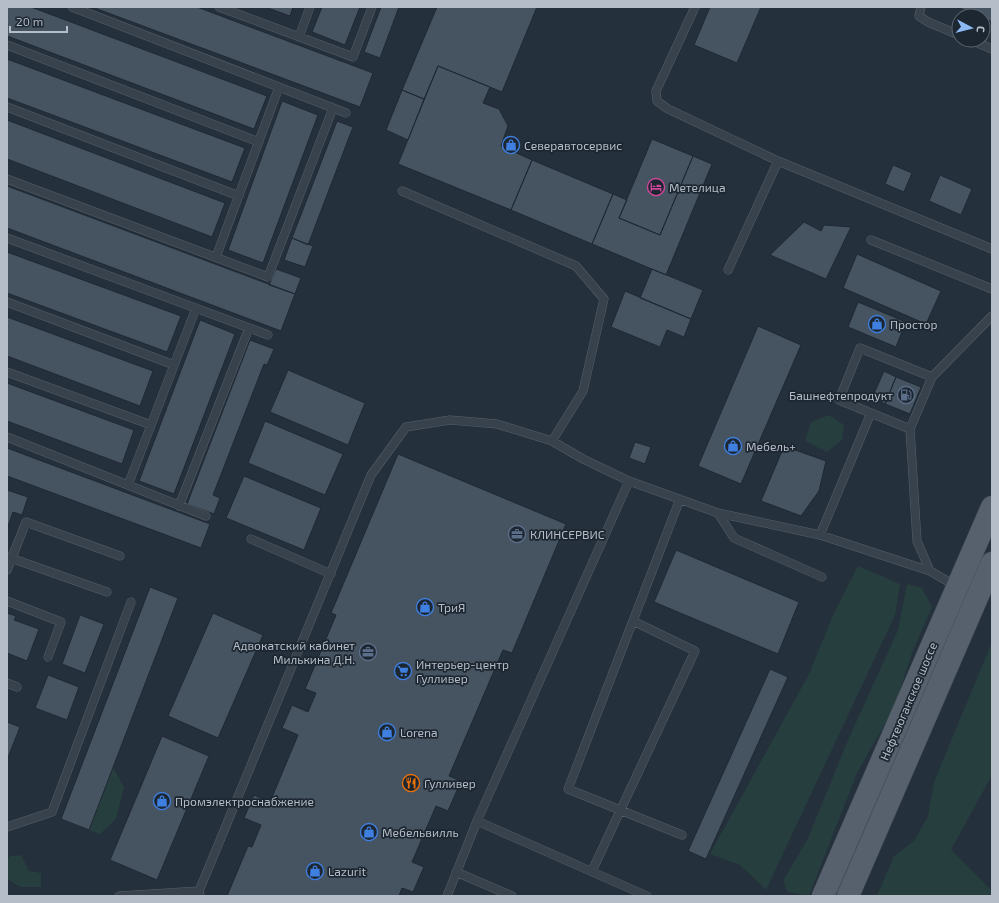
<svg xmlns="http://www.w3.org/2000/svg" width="999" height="903" font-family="'Exo 2',sans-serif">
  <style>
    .green { fill: #273e3e }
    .building { fill: #465360; stroke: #1f2934 }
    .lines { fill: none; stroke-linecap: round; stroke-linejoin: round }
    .lane-casing { stroke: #56606b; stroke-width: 9 }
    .primary-casing { stroke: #414b56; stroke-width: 23 }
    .lane { stroke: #38424d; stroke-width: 8 }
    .primary { stroke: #56616d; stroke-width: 22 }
    .labels { text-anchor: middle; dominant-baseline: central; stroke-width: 3.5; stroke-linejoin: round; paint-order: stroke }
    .poi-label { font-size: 12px; fill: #b4bdc8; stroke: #1d2732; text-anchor: start }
    .street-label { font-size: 12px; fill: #b4bdc8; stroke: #1d2732 }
  </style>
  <rect width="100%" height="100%" fill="#24303c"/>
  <path class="green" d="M829,415l15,10 -2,15 -15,12 -22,-11 6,-19z
    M858,566l42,18 -5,31 -129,275 -26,-25 -30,-11 99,-180 25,-61z
    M907,584l15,4 10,19 -20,46 -18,55 -37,65 -48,123 -21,-4 -5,-11 25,-43 40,-98 50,-110z
    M992,642v133l-41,75 39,39 2,7h-115l17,-40 20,-15 14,-25 6,-34z
    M113,767l11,20 -8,32 -16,15 -11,-4z
    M21,855l8,16 12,2v14h-20l-14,-8v-18l3,-5z"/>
  <path class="building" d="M7,7h24l236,89 -13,33 -247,-93z
    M92,7h105l176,66 -13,34z
    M265,7h28l-3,9z
    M322,7h38l-15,38 -33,-13z
    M381,7h18l-19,51 -16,-6z
    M437,7h100l-35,85 -64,-26 -14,33 -22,-9z
    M710,7h51l-24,56 -43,-18z
    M957,7h35v15l-9,-4v-2h-4z
    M7,59l238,89 -13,34 -225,-84z
    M438,66l52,21 -7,16 16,6 9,17 -7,20 31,14 -21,50 -113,-46z
    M402,90l22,9 -16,41 -22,-10z
    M282,101l36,14 -55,148 -35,-13z
    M7,120l218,83 -13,34 -205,-78z
    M337,121l16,6 -45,118 -16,-7z
    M652,139l41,17 -33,79 -41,-17z
    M693,156l19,8 -46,111 -74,-31 21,-50 14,6 -8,18 41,17z
    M532,160l81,34 -21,50 -81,-34z
    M893,165l19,8 -8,19 -19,-8z
    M940,175l32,14 -11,26 -32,-14z
    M7,186l288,108 -14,37 -274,-103z
    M804,222l17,9 3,-6 27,2 -25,52 -56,-24z
    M292,238l21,8 -8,21 -21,-7z
    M7,252l174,64 -14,36 -160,-59z
    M857,254l84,37 -15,33 -83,-36z
    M276,269l25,9 -6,16 -26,-9z
    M652,269l51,21 -12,29 -51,-21z
    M625,291l66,28 -7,18 -17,-7 -7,17 -49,-20z
    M858,302l48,20 -10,25 -48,-20z
    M7,317l146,54 -13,35 -133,-50z
    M200,320l35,14 -61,160 -35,-13z
    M758,326l43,19 -60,139 -43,-18z
    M250,340l24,9 -7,16 -3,-1 -51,131 7,3 -6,16 -27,-10z
    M288,370l77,33 -17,42 -78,-33z
    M884,371l12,6 -11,27 -13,-6z
    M896,377l25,10 -11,27 -25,-10z
    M7,383l127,47 -12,34 -115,-43z
    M265,421l78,33 -18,41 -77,-32z
    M635,442l16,5 -6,17 -16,-6z
    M784,446l42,15 -7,30 -18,25 -40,-15z
    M7,448l203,76 -9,24 -194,-72z
    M398,454l168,70 -54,129 -9,-3 -54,126 12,5 -13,30 -12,-5 -24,56 12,5 -11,25 -11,-4 -3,8h-172l21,-50 4,1 9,-22 -17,-7 10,-23 16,7 28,-67 -16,-7 10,-23 16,7 8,-19 -11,-4 31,-74 -5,-2z
    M244,476l77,32 -17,42 -78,-32z
    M7,490l21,7 -6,18 -9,-3 -6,17z
    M676,550l123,52 -21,52 -124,-52z
    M150,587l28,11 -89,232 -28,-11z
    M7,613l9,3 -2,4 25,9 -12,32 -20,-8z
    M213,613l50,22 -45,103 -50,-22z
    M80,615l24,9 -19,49 -23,-9z
    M770,669l18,8 -82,182 -18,-8z
    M48,675l31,12 -12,33 -32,-12z
    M7,722l13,5 -13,33z
    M162,736l47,20 -52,124 -47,-20z"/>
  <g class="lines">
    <g class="lane-casing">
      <path id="lane" d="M72,7l274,106
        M219,7l134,50 19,-50
        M695,7l-39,84 1,10 11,8 110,52 214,88
        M921,7l-2,9 9,6 31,13
        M299,37l11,-30
        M971,40l21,9
        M7,45l252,97
        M7,107l232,89
        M7,179l261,98 65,-169
        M402,191l174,75 28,33 -21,92 -31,50
        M7,238l261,97
        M871,240l121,49
        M216,257l63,-170
        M728,270l50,-109
        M7,302l167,63
        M7,372l144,53
        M910,429l-71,-29 21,-52 72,29
        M7,437l199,79
        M629,481l89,32 102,22 110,36
        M128,485l68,-177
        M680,499l-112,290 114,46
        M179,506l70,-178
        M718,513l16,25 88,39
        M820,535l51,-122
        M251,539l80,35
        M8,557l99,35
        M7,570l19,-48 94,34
        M956,586l-26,-15 -13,-30 -7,-112 22,-52 60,-61
        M7,601l54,21 -13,35
        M7,683l10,4
        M477,821l170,75
        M7,827l45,-15 79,-210
        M592,871l103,-220 -62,-30
        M456,872l56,24
        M119,896l80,-5
        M200,896l-1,-5 172,-416 35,-48 44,-7 47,4 55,17 31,18 46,22 -152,340 -30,75"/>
    </g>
    <g class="primary-casing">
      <path id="primary" d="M823,896l169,-389
        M848,896l144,-333"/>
    </g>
    <use href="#lane" class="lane"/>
    <use href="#primary" class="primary"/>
  </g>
  <defs>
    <g id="shop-ring" transform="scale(0.9)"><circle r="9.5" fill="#1d2732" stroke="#3f7fe0" stroke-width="1.5"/><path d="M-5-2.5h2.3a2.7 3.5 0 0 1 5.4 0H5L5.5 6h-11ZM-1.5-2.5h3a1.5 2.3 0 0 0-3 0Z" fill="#3f7fe0"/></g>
    <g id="hotel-ring" transform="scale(0.9)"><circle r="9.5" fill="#1d2732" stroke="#d1479c" stroke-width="1.5"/><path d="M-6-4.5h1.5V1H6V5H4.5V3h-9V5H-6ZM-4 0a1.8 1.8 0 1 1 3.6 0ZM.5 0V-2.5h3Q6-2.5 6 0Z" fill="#d1479c"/></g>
    <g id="fuel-ring" transform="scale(0.9)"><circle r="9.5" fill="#1d2732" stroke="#5c6f8a" stroke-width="1.5"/><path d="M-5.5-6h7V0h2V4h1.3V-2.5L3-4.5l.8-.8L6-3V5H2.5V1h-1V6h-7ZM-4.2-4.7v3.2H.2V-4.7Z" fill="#5c6f8a"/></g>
    <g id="office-ring" transform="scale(0.9)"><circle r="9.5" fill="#1d2732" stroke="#5c6f8a" stroke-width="1.5"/><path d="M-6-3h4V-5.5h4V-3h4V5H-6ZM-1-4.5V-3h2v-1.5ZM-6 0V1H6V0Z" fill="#5c6f8a"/></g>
    <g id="supermarket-ring" transform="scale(0.9)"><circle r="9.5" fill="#1d2732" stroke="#3f7fe0" stroke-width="1.5"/><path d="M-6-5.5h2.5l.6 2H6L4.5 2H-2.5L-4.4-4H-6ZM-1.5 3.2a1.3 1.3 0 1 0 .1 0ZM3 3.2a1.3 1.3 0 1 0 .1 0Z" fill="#3f7fe0"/></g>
    <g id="restaurant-ring" transform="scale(0.9)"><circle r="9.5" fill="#1d2732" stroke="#e8710a" stroke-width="1.5"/><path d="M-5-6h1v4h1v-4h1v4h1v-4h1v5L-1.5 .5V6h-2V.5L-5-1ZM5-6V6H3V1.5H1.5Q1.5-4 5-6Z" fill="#e8710a"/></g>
  </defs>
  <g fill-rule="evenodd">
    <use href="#shop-ring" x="511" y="145"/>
    <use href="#hotel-ring" x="656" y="187"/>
    <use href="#shop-ring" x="877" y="324"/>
    <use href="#fuel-ring" x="906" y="395"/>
    <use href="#shop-ring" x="733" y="446"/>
    <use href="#office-ring" x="517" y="534"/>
    <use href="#shop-ring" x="425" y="607"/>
    <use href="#office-ring" x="368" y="652"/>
    <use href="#supermarket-ring" x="403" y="671"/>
    <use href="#shop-ring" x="387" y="732"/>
    <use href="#restaurant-ring" x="411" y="783"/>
    <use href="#shop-ring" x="162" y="801"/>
    <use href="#shop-ring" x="369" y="832"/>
    <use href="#shop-ring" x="315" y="871"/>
  </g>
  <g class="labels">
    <g class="poi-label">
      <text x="524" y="145">Северавтосервис</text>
      <text x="669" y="187">Метелица</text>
      <text x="890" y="324">Простор</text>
      <text x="893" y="395" text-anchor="end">Башнефтепродукт</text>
      <text x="746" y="446">Мебель+</text>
      <text x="530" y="534">КЛИНСЕРВИС</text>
      <text x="438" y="607">ТриЯ</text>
      <text x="355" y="645" text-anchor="end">Адвокатский кабинет<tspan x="355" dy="14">Милькина Д.Н.</tspan></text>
      <text x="416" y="664">Интерьер-центр<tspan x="416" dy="14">Гулливер</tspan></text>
      <text x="400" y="732">Lorena</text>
      <text x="424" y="783">Гулливер</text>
      <text x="175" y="801">Промэлектроснабжение</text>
      <text x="382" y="832">Мебельвилль</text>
      <text x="328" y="871">Lazurit</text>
    </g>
    <g class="street-label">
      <text transform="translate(908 701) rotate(-67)">Нефтеюганское шоссе</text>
    </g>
  </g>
  <rect width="999" height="903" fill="none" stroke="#b4bdc8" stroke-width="16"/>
  <g transform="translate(971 28) rotate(97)"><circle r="19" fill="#1d2732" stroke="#59636e"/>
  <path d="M0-3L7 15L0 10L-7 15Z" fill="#8dbaf4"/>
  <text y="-6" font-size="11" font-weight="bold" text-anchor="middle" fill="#b4bdc8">С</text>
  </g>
  <path d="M10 26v6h57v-6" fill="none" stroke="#b4bdc8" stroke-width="2"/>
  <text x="16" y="26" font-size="12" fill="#b4bdc8" stroke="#1d2732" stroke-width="3" paint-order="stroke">20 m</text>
</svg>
